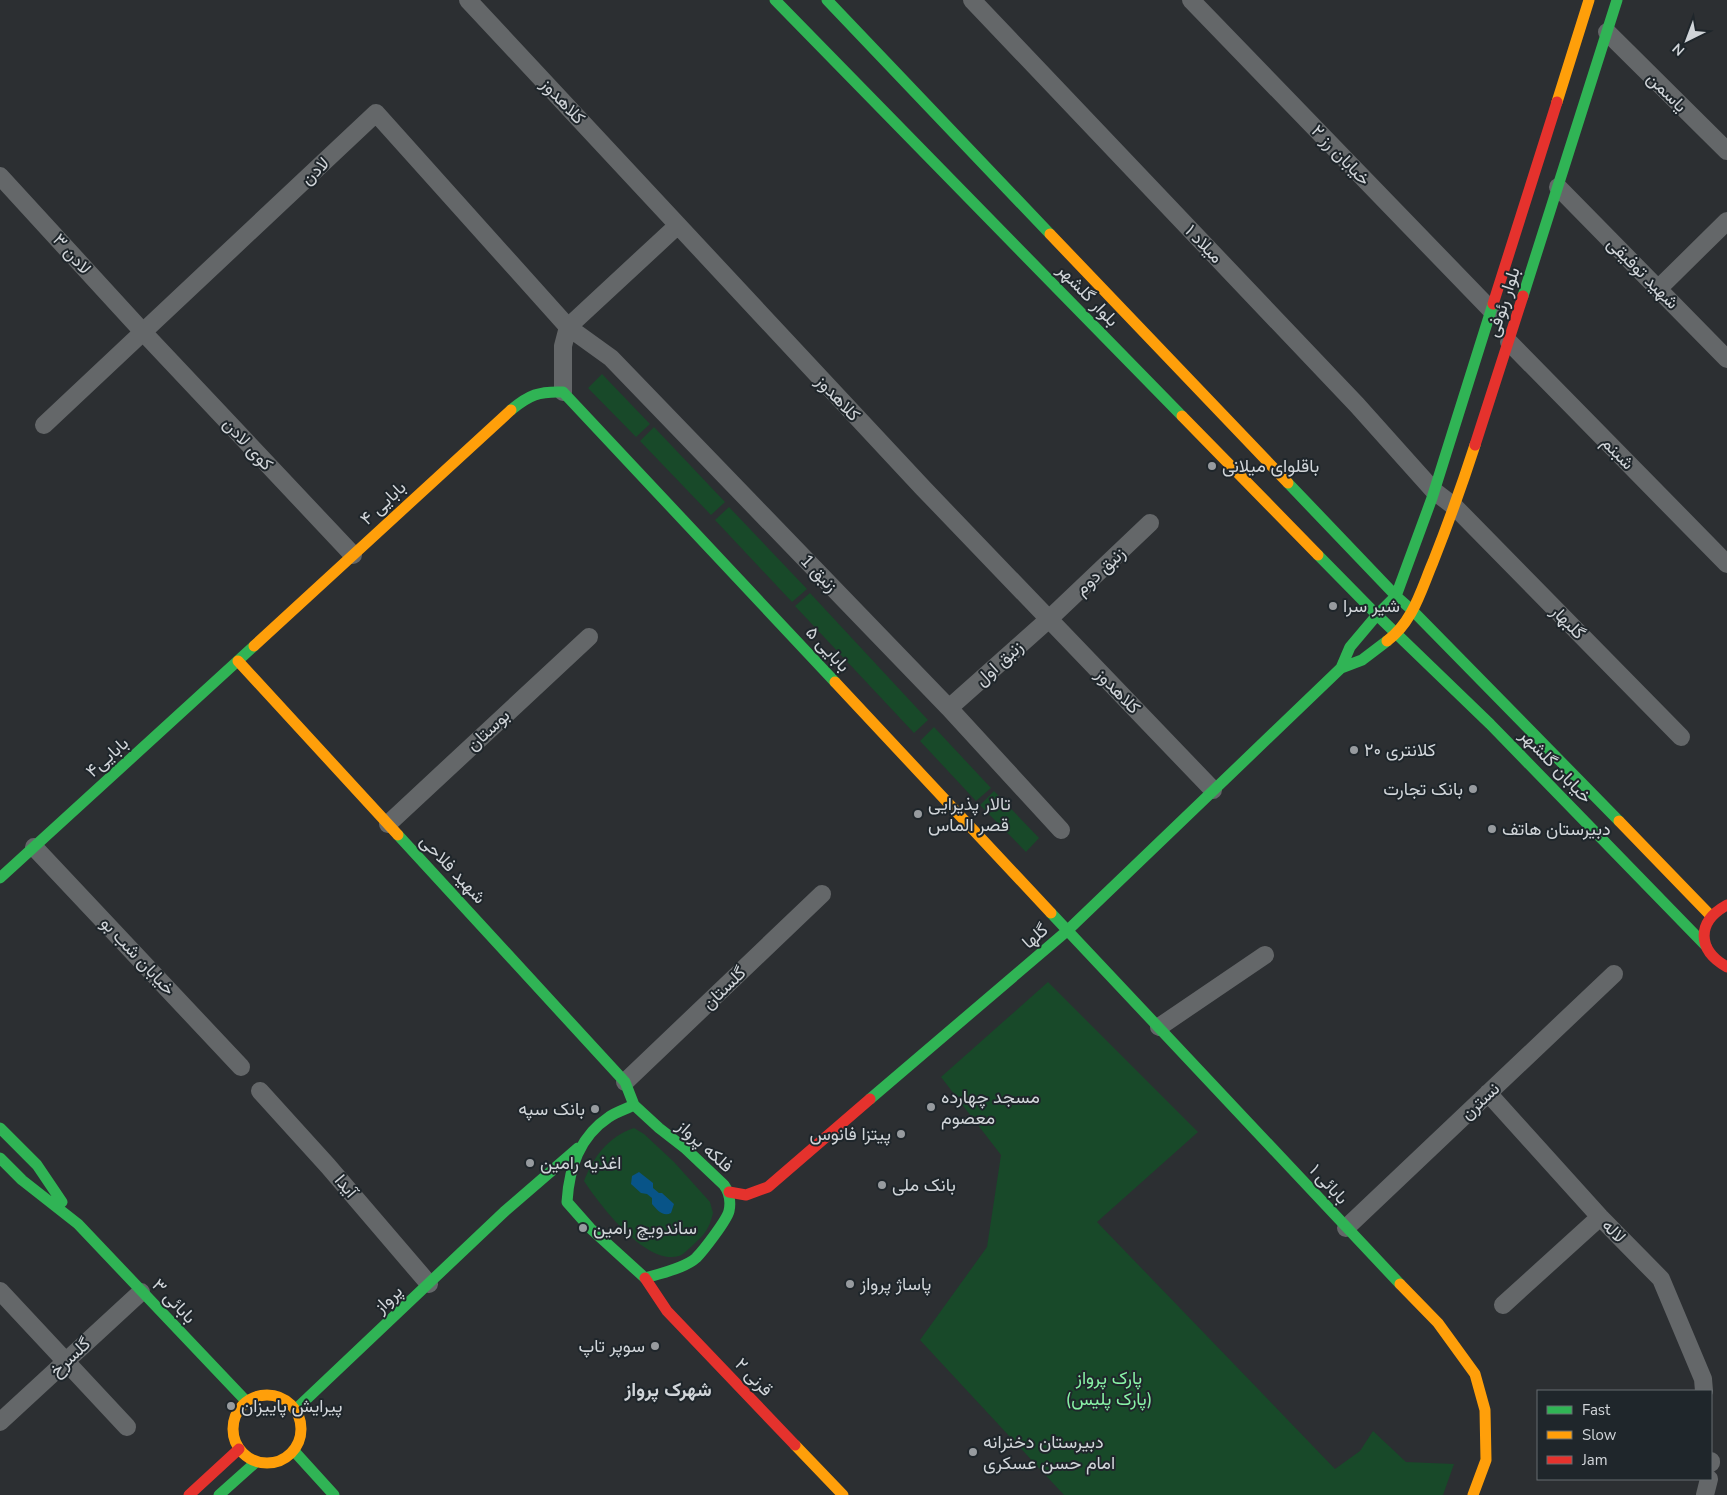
<svg xmlns="http://www.w3.org/2000/svg" width="1727" height="1495" font-family="'Nunito Sans',Vazirmatn,sans-serif">
  <style>
    .green { fill: #184929 }
    .water { fill: #085488 }
    .lines { fill: none; stroke-linecap: round; stroke-linejoin: round }
    .street { stroke: #646769; stroke-width: 18 }
    .fast { stroke: #30b455; stroke-width: 11 }
    .slow { stroke: #ff9f0a; stroke-width: 11 }
    .jam { stroke: #e5322d; stroke-width: 11 }
    .poi-dot { fill: #979b9f; stroke: #1f262b; stroke-width: 2 }
    .labels { text-anchor: middle; dominant-baseline: central; stroke-width: 4; stroke-linejoin: round; paint-order: stroke }
    .street-label { font-size: 18px; fill: #d1d5d9; stroke: #1f262b }
    .poi-label { font-size: 18px; fill: #d1d5d9; stroke: #1f262b; text-anchor: start }
    .park-label { font-size: 18px; fill: #88f2a6; stroke: #1f262b }
    .neighbourhood-label { font-size: 19px; font-weight: bold; fill: #d1d5d9; stroke: #1f262b }
  </style>
  <rect width="100%" height="100%" fill="#2c2f32"/>
  <path class="green" d="M602,374l48,50 -14,13 -48,-49z
    M654,427l71,75 -14,13 -71,-74z
    M729,507l78,82 -15,13 -77,-82z
    M810,593l118,127 -14,13 -119,-127z
    M934,727l57,61 -15,13 -56,-60z
    M994,791l45,47 -13,14 -46,-47z
    M1048,982l150,150 -101,90 238,247 25,-18 13,-20 33,31 48,2 -11,31h-379l-144,-155 67,-93 14,-92 -60,-78z
    M634,1128l10,6 30,28 36,40 3,11c-4,17 -9,22 -22,34 -4,3 -8,8 -12,9 -33,10 -79,-51 -95,-75 10,-25 24,-44 50,-53z"/>
  <path class="water" d="M639,1172l14,11v5l6,5h3l12,11 -3,9c-8,4 -14,-3 -19,-9v-6l-5,-4 -6,-1 -10,-9 1,-8z"/>
  <g class="lines">
    <path class="street" d="M468,0l455,488 290,302
      M972,0l385,405 77,86 21,16 226,230
      M1191,0l300,310
      M1607,32l120,119
      M0,176l143,156 210,223
      M1558,187l169,172
      M1658,289l69,-68
      M1509,342l218,222
      M563,392v-46l5,-19 110,-102
      M44,425l332,-312 192,214 43,31 338,350 112,122
      M949,708l100,-89 101,-96
      M388,824l201,-187
      M34,847l207,220
      M1159,1027l106,-72
      M625,1082l197,-188
      M260,1091l68,75 101,118
      M1488,1093l112,124 61,62 42,100 1,12
      M1346,1228l268,-254
      M0,1291l127,136
      M1503,1305l97,-88
      M0,1422l141,-130
      M1711,1461v2
      M1705,1495l4,-16"/>
    <path class="fast" d="M775,0l407,416
      M827,0l223,234
      M1523,296l94,-296
      M511,410c18,-15 28,-19 52,-18l272,290
      M1288,483l108,113 17,15 206,210
      M1318,555l59,60 113,109 216,222
      M1341,668l9,-21 27,-32 19,-19 36,-98 61,-194
      M398,835l227,247 9,23
      M0,878l254,-232
      M1051,913l349,371
      M870,1099l198,-169 273,-262 21,-8 25,-19
      M634,1105l25,23 27,21 38,36c5,7 7,17 5,26 -2,9 -26,40 -33,47 -11,10 -37,16 -51,20l-55,-50 -23,-26c2,-34 12,-65 42,-85 7,-5 17,-8 25,-12z
      M0,1128l37,37 25,37
      M0,1158l22,22 56,44 169,178
      M295,1410l209,-198 74,-64
      M294,1451l40,44
      M219,1495l37,-33"/>
    <path class="slow" d="M1557,102l32,-102
      M1050,234l238,249
      M1182,416l136,139
      M1387,641c26,-19 34,-51 46,-79 15,-38 29,-77 42,-117
      M254,646l257,-236
      M238,661l160,174
      M835,682l216,231
      M1619,821l92,95
      M1400,1284l38,39 37,51 10,36 1,50 -13,35
      M233 1429a34 34 0 1 1 68 0a34 34 0 1 1-68 0Z
      M795,1445l48,50"/>
    <path class="jam" d="M1493,304l64,-202
      M1475,445l48,-149
      M1727,905c-31,17 -30,45 0,62
      M729,1192l17,3 22,-8 102,-88
      M645,1278l22,33 128,134
      M189,1495l50,-46"/>
  </g>
  <g class="poi-dot">
    <circle cx="1212" cy="466" r="5"/>
    <circle cx="1333" cy="606" r="5"/>
    <circle cx="1354" cy="750" r="5"/>
    <circle cx="1473" cy="789" r="5"/>
    <circle cx="918" cy="814" r="5"/>
    <circle cx="1492" cy="829" r="5"/>
    <circle cx="931" cy="1107" r="5"/>
    <circle cx="595" cy="1109" r="5"/>
    <circle cx="901" cy="1134" r="5"/>
    <circle cx="530" cy="1163" r="5"/>
    <circle cx="882" cy="1185" r="5"/>
    <circle cx="583" cy="1228" r="5"/>
    <circle cx="850" cy="1284" r="5"/>
    <circle cx="655" cy="1346" r="5"/>
    <circle cx="231" cy="1406" r="5"/>
    <circle cx="973" cy="1452" r="5"/>
  </g>
  <g class="labels">
    <g class="street-label">
      <text transform="translate(1667 92) rotate(45)">یاسمن</text>
      <text transform="translate(563 101) rotate(47)">کلاهدوز</text>
      <text transform="translate(1341 155) rotate(46)">خیابان رز ۲</text>
      <text transform="translate(315 171) rotate(-43)">لادن</text>
      <text transform="translate(1204 244) rotate(46)">میلاد ۱</text>
      <text transform="translate(72 254) rotate(48)">لادن ۳</text>
      <text transform="translate(1643 273) rotate(45)">شهید توفیقی</text>
      <text transform="translate(1088 295) rotate(46)">بلوار گلشهر</text>
      <text transform="translate(1503 302) rotate(-72)">بلوار رئوفی</text>
      <text transform="translate(838 398) rotate(47)">کلاهدوز</text>
      <text transform="translate(248 444) rotate(47)">کوی لادن</text>
      <text transform="translate(1618 453) rotate(46)">شبنم</text>
      <text transform="translate(383 503) rotate(-43)">بابایی ۴</text>
      <text transform="translate(1100 571) rotate(-43)">زنبق دوم</text>
      <text transform="translate(819 573) rotate(46)">زنبق 1</text>
      <text transform="translate(1568 622) rotate(45)">گلبهار</text>
      <text transform="translate(828 649) rotate(47)">۵ بابایی</text>
      <text transform="translate(999 663) rotate(-42)">زنبق اول</text>
      <text transform="translate(1118 691) rotate(46)">کلاهدوز</text>
      <text transform="translate(488 730) rotate(-43)">بوستان</text>
      <text transform="translate(107 757) rotate(-42)">بابایی۴</text>
      <text transform="translate(1556 766) rotate(46)">خیابان گلشهر</text>
      <text transform="translate(453 869) rotate(47)">شهید فلاحی</text>
      <text transform="translate(1035 936) rotate(-41)">گلها</text>
      <text transform="translate(138 956) rotate(47)">خیابان شب بو</text>
      <text transform="translate(724 988) rotate(-44)">گلستان</text>
      <text transform="translate(1480 1101) rotate(-43)">نسترن</text>
      <text transform="translate(705 1146) rotate(42)">فلکه پرواز</text>
      <text transform="translate(1329 1184) rotate(47)">بابائی ۱</text>
      <text transform="translate(346 1186) rotate(50)">آیدا</text>
      <text transform="translate(1614 1231) rotate(46)">لاله</text>
      <text transform="translate(388 1299) rotate(-44)">پرواز</text>
      <text transform="translate(174 1301) rotate(46)">بابائی ۳</text>
      <text transform="translate(70 1357) rotate(-43)">گلسرخ</text>
      <text transform="translate(754 1377) rotate(46)">قرنی ۲</text>
    </g>
    <g class="poi-label">
      <text x="1222" y="466">باقلوای میلانی</text>
      <text x="1343" y="606">شیر سرا</text>
      <text x="1364" y="750">کلانتری ۲۰</text>
      <text x="1463" y="789" text-anchor="end">بانک تجارت</text>
      <text x="928" y="804">تالار پذیرایی<tspan x="928" dy="21">قصر الماس</tspan></text>
      <text x="1502" y="829">دبیرستان هاتف</text>
      <text x="941" y="1097">مسجد چهارده<tspan x="941" dy="21">معصوم</tspan></text>
      <text x="585" y="1109" text-anchor="end">بانک سپه</text>
      <text x="891" y="1134" text-anchor="end">پیتزا فانوس</text>
      <text x="540" y="1163">اغذیه رامین</text>
      <text x="892" y="1185">بانک ملی</text>
      <text x="593" y="1228">ساندویچ رامین</text>
      <text x="860" y="1284">پاساژ پرواز</text>
      <text x="645" y="1346" text-anchor="end">سوپر تاپ</text>
      <text x="241" y="1406">پیرایش پاییزان</text>
      <text x="983" y="1442">دبیرستان دخترانه<tspan x="983" dy="21">امام حسن عسکری</tspan></text>
    </g>
    <g class="park-label">
      <text x="1109" y="1378">پارک پرواز<tspan x="1109" dy="21">(پارک پلیس)</tspan></text>
    </g>
    <g class="neighbourhood-label">
      <text x="668" y="1390">شهرک پرواز</text>
    </g>
  </g>
  <rect x="1537" y="1390" width="175" height="90" fill="#1f262b" stroke="#666c71"/>
  <rect x="1547" y="1406" width="25" height="8" fill="#30b455" stroke="#666c71"/>
  <text x="1582" y="1415" font-size="15" fill="#d1d5d9">Fast</text>
  <rect x="1547" y="1431" width="25" height="8" fill="#ff9f0a" stroke="#666c71"/>
  <text x="1582" y="1440" font-size="15" fill="#d1d5d9">Slow</text>
  <rect x="1547" y="1456" width="25" height="8" fill="#e5322d" stroke="#666c71"/>
  <text x="1582" y="1465" font-size="15" fill="#d1d5d9">Jam</text>
  <g transform="translate(1687 40) rotate(222)" stroke="#1f262b" stroke-width="4" paint-order="stroke">
  <path d="M0-4L9 19L0 12L-9 19Z" fill="#d1d5d9"/>
  <text y="-8" font-size="14" font-weight="bold" text-anchor="middle" fill="#d1d5d9">N</text>
  </g>
</svg>
